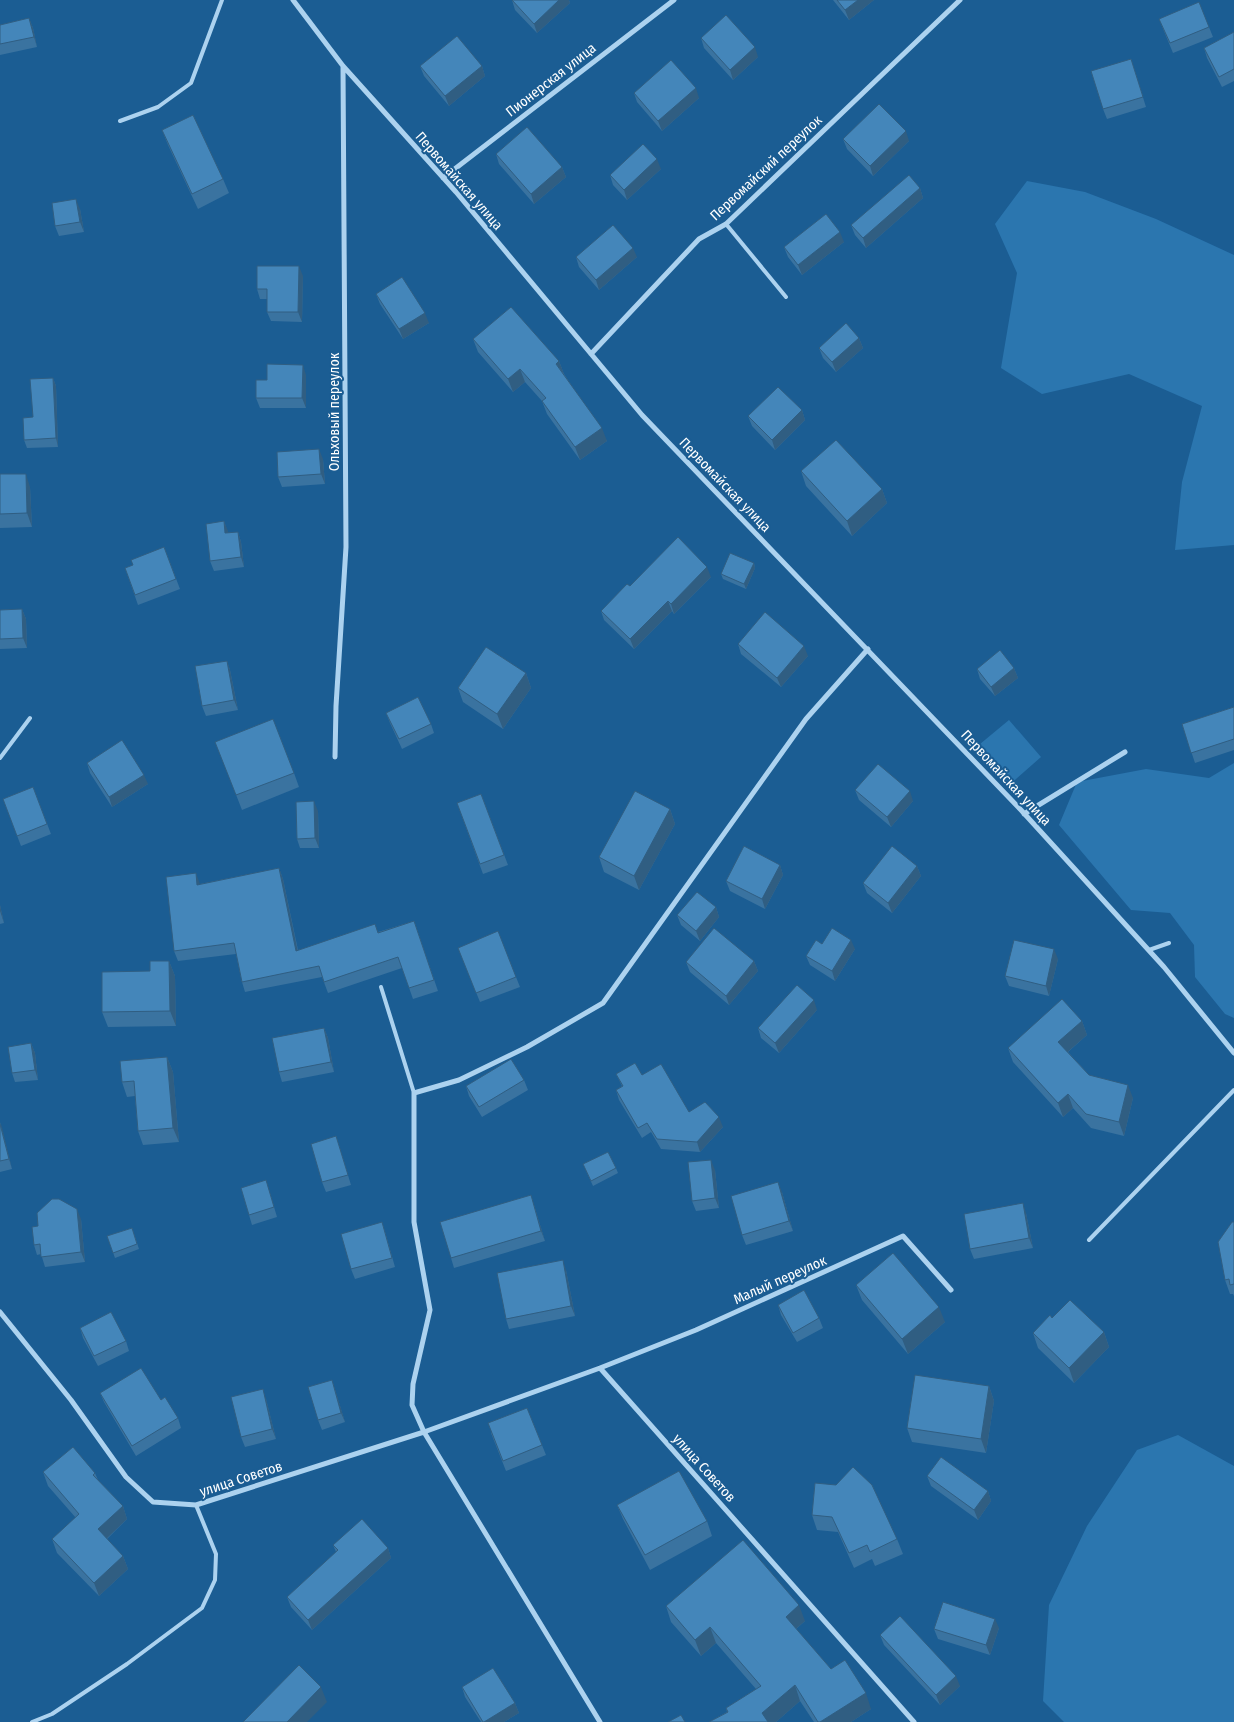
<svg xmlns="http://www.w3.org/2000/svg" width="1234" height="1722" font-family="'Fira Sans Condensed',sans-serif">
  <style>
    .green { fill: #2b76af }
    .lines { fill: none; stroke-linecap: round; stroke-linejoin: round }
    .lane { stroke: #acd2ef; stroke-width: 4 }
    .street { stroke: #acd2ef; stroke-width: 5 }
    .wall { fill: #3a73a0 }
    .shaded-wall { fill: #305e82 }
    .building { fill: #4486ba; stroke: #305e82 }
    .labels { text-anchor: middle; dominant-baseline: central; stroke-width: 4; stroke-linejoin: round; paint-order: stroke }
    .street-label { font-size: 14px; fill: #fff; stroke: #1b5d93 }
  </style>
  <rect width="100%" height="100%" fill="#1b5d93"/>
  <path class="green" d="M1027,181l58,11 71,27 78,36v290l-59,5 7,-68 20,-76 -73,-32 -87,20 -41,-26 16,-95 -22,-49z
    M1009,720l32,37 -34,30 -33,-38z
    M1234,763v255l-9,-4 -30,-37 -1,-32 -24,-32 -39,-3 -72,-85 18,-43 69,-13 63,9z
    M1178,1435l56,31v256h-170l-21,-21 6,-96 38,-79 50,-76z"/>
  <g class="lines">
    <path class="lane" d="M120,121l38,-14 33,-24 31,-83
      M726,224l60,73
      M0,758l30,-40
      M1149,950l20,-7
      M381,987l33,106
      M1089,1240l145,-150
      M32,1722l20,-8 75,-50 75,-56 13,-28 1,-26 -20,-49"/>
    <path class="street" d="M293,0l50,66 113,126 186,223 379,395 143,157 70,86
      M443,178l231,-178
      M591,354l108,-115 27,-15 234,-224
      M335,757l1,-51 10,-159 -3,-480
      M1024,814l101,-62
      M0,1312l71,88 55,77 27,25 43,3 228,-73 176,-64 314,354
      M600,1368l96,-38 207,-94 48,54
      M600,1722l-176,-290 -12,-27 1,-21 17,-74 -16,-88v-129l45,-13 68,-33 76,-44 203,-284 62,-70"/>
  </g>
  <path class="wall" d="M512,0h57l1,3 -33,30 -22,-23z
    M833,0h41l-25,20z
    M29,18l4,10 4,19 -37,8v-30z
    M1159,19l50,8 4,10 -40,16z
    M1234,32v49l-12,6 -15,-29 -3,-10z
    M701,38l57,19 -25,23 -29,-32z
    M1131,59l15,48 -39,12 -4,-10z
    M420,66h62l3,10 -36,30 -25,-30z
    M634,93l65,5 -37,33 -25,-29z
    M162,130l61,49 6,14 -31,16 -30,-64z
    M843,139l66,2 -36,35 -26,-27z
    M496,154l66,13 4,10 -32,27 -35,-40z
    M661,169l-34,31 -14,-15 -3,-10z
    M920,188l3,10 -57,50 -11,-13 -4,-10z
    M80,209l4,23 -25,4 -4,-10z
    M844,242l-42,33 -14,-18 -4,-10z
    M576,257h61l-38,33 -20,-23z
    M303,276l-1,46 -31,-1 -4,-9v-13h-7l-3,-10z
    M376,294l53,29 -26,16 -23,-35z
    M859,338l4,10 -27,24 -13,-14 -4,-10z
    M473,339l86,22 5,13 43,67 -27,19 -33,-46 -5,-13 -17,-19 -12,10 -35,-40z
    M306,375v33h-46l-4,-10 11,-18z
    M53,378l3,8 2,61 -31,1 -3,-8 9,-23z
    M802,410l3,10 -30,30 -23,-24 -4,-10z
    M323,459l2,25 -43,3 -4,-10z
    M801,471l81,18 5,14 -35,33 -46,-50z
    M0,474l30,13 2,40 -32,1z
    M224,521l4,12 10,-1 3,10 3,25 -30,4 -4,-10z
    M164,547l16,42 -42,16 -13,-37 8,-3z
    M754,563l1,5 -9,21 -23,-10 -2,-5z
    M711,577l-37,37 -2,-3 -38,38 -30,-29 -3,-9 29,-25z
    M22,609l4,10 1,29 -27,1v-39z
    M738,644l70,12 -27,31 -40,-33z
    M227,661l3,9 8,40 -32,6 -4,-10z
    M1014,668l4,10 -23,18 -15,-17 -3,-10z
    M526,673l5,15 -28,41 -40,-27 -5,-14z
    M1234,707v43l-39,13 -13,-39z
    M386,713l45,11 3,9 -32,16 -12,-26z
    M221,756l73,17 5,14 -57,23z
    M87,763l61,21 -36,23 -22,-34z
    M33,787l18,47 -30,12 -18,-47z
    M855,790l58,11 -22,26 -32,-27z
    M481,794l27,71 -25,9 -26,-71z
    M670,809l5,15 -36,66 -35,-18 -5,-15z
    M318,811l1,37h-19l-3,-9z
    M780,865l3,10 -18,34 -35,-18 -4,-10z
    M917,866l4,10 -29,37 -25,-20 -4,-10z
    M279,868l4,11 15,71 80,-18 36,-11 24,70 -25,8 -11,-31 -74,25 -6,-16 -77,15 -3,-10 -6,-28 -58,7 -4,-10 26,-67z
    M0,905l4,18 -4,1z
    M716,907l3,10 -19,24 -19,-16 -4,-10z
    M822,944l33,5 -20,32 -25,-16 -4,-9z
    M458,948l58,29 4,10 -40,15z
    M1058,959l-9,37 -40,-10 -4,-10z
    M169,961l6,15 1,50 -68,1 -6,-15 48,-41z
    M754,961l4,10 -29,34 -39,-33 -4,-10z
    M817,1010l-38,43 -18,-15 -3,-10z
    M1082,1021l5,14 -19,17 21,23 44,23 -9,38 -33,-8 -18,-20 -10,9 -50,-55 -5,-14z
    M324,1028l4,10 6,34 -52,10 -3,-10z
    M31,1043l4,10 3,27 -23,2 -3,-9z
    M167,1057l6,15 6,70 -36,3 -5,-14 -3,-35 -8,1 -5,-15z
    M616,1074l26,1 47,37 34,15 -23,25 -39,-3 -10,-17 -9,6 -23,-38 -3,-10 6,-4z
    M524,1080l4,10 -46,27 -13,-21 -3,-10z
    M0,1122l12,47 -12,3z
    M336,1136l15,49 -25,7 -4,-10z
    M583,1164l33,4 2,5 -25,13z
    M715,1170l4,38 -23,3 -4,-10z
    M269,1190l8,27 -25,8 -3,-10z
    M782,1192l11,39 -47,14 -4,-10z
    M534,1205l11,36 -91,27 -3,-10z
    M1026,1213l7,35 -59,11 -4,-10z
    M81,1219l4,43 -40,5 -4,-13 -4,1 -3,-10z
    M1234,1222v74l-1,-2h-3l-5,-14z
    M132,1228l7,21 -24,9 -8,-22z
    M385,1232l10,35 -40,12 -4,-10z
    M566,1270l9,46 -66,13 -3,-10z
    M856,1285l89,37 -37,32 -46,-54z
    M778,1305l41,13 4,10 -26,14 -16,-27z
    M1052,1318l52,14 5,15 -35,36 -36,-35 -5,-15z
    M80,1328l46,13 3,10 -31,15 -15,-28z
    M332,1380l13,42 -23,8 -4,-10z
    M989,1386l5,15 -8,52 -74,-11 -5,-14z
    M100,1393l61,7 17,18 3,10 -45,28 -32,-54z
    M266,1399l10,40 -31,8 -4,-10z
    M527,1408l19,47 -40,16 -15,-38z
    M43,1472l52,1 3,7 25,26 4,13 -20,20 16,17 5,13 -29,27 -42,-43 -5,-14 24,-21 -28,-32z
    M927,1476l61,15 3,10 -13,19 -47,-34z
    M815,1483l82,56 6,15 -28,12 -3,-7 -18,9 -16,-36 -21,-2 -5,-15z
    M617,1505l90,16 5,15 -62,34 -27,-51z
    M333,1545l55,3 3,10 -79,72 -21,-23 -4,-10 49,-45z
    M666,1606l139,15 -9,8 35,40 40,40 -20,13h-37l-14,-21 -24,21h-67l18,-10 -1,-4 30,-19 -40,-46 -15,13 -30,-34z
    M999,1628l-9,27 -52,-16 -4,-10z
    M880,1635l80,51 -20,19 -56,-60z
    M462,1687l53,16 4,10 -15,9h-23l-16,-25z"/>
  <path class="shaded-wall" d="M559,0h10l1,3 -33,30 -3,-9z
    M858,0h16l-25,20 -4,-10z
    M29,18l4,10 4,19 -3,-10z
    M755,47l3,10 -25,23 -3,-10z
    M482,66l3,10 -36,30 -4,-10z
    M696,88l3,10 -37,33 -4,-10z
    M906,131l3,10 -36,35 -3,-10z
    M657,159l4,10 -34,31 -3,-10z
    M562,167l4,10 -32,27 -3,-10z
    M920,188l3,10 -57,50 -3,-10z
    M76,199l4,10 4,23 -4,-10z
    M840,232l4,10 -42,33 -4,-10z
    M633,248l4,9 -38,33 -3,-10z
    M299,266l4,10 -1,46 -4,-10z
    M425,313l4,10 -26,16 -4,-10z
    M859,338l4,10 -27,24 -4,-10z
    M559,361l5,13 -8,-10z
    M303,365l3,10v33l-4,-10z
    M520,369l5,13 -12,10 -5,-13z
    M53,378l3,8 2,61 -2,-9z
    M802,410l3,10 -30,30 -3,-10z
    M602,428l5,13 -27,19 -5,-13z
    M319,449l4,10 2,25 -4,-10z
    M26,474l4,13 2,40 -5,-14z
    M882,489l5,14 -35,33 -5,-15z
    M224,521l4,10 1,12 -4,-10z
    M238,532l3,10 3,25 -3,-10z
    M754,563l1,5 -9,21 -2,-5z
    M707,567l4,10 -37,37 -3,-10z
    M668,601l4,10 -38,38 -4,-10z
    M22,609l4,10 1,29 -4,-10z
    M804,646l4,10 -27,31 -4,-9z
    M227,661l3,9 8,40 -4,-10z
    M1014,668l4,10 -23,18 -4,-9z
    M526,673l5,15 -28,41 -6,-15z
    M144,775l4,9 -36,23 -3,-10z
    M910,791l3,10 -22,26 -4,-10z
    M314,801l4,10 1,37 -4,-10z
    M670,809l5,15 -36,66 -5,-14z
    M780,865l3,10 -18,34 -3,-10z
    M917,866l4,10 -29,37 -4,-10z
    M279,868l4,11 17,83 -4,-11z
    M196,873l4,11 -3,1z
    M0,905l4,18 -4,-12z
    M716,907l3,10 -19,24 -4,-10z
    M851,940l4,9 -20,32 -3,-10z
    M1054,949l4,10 -9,37 -3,-10z
    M169,961l6,15 1,50 -6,-15z
    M754,961l4,10 -29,34 -3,-9z
    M814,1000l3,10 -38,43 -4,-10z
    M1082,1021l5,14 -24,21 -5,-14z
    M324,1028l4,10 6,34 -3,-10z
    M31,1043l4,10 3,27 -3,-10z
    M167,1057l6,15 6,70 -6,-14z
    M1128,1085l5,13 -9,38 -5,-14z
    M1068,1094l5,14 -10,9 -5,-14z
    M719,1117l4,10 -23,25 -3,-10z
    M0,1122l2,5 10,42 -3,-10z
    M711,1160l4,10 4,38 -4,-10z
    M778,1182l4,10 11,39 -4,-10z
    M531,1195l3,10 11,36 -4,-10z
    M1023,1203l3,10 7,35 -4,-10z
    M77,1209l4,10 4,43 -4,-10z
    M563,1260l3,10 9,46 -4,-10z
    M939,1307l6,15 -37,32 -6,-15z
    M1104,1332l5,15 -35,36 -5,-15z
    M332,1380l3,9 10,33 -4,-9z
    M989,1386l5,15 -8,52 -5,-14z
    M263,1389l3,10 10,40 -4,-10z
    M988,1491l3,10 -13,19 -4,-10z
    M123,1506l4,13 -24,23 -5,-13z
    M388,1548l3,10 -79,72 -4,-10z
    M123,1556l5,13 -29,27 -5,-13z
    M799,1605l6,16 -14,12 -5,-16z
    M995,1619l4,9 -9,27 -4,-10z
    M710,1627l6,16 -15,13 -6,-16z
    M956,1676l4,10 -20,19 -4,-10z
    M795,1685l5,16 -24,21h-10l-4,-9z
    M321,1687l6,15 -20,20h-20z
    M866,1693l5,16 -20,13h-31z
    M515,1703l4,10 -15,9h-20z"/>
  <path class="building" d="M512,0h47l-25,24z
    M837,0h21l-13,10z
    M1199,2l10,25 -39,16 -11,-24z
    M726,15l29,32 -25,23 -29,-32z
    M29,18l5,19 -34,7v-19z
    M1234,32v37l-15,8 -15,-29z
    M457,36l25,30 -37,30 -25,-30z
    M1131,59l12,38 -40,12 -12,-38z
    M671,60l25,28 -38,33 -24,-28z
    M879,104l27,27 -36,35 -27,-27z
    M193,115l30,64 -31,15 -30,-64z
    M527,127l35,40 -31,27 -35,-40z
    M643,144l14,15 -33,31 -14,-15z
    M909,175l11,13 -57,50 -12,-13z
    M76,199l4,23 -25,4 -3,-23z
    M826,214l14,18 -42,33 -14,-18z
    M613,225l20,23 -37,32 -20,-23z
    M257,266h42l-1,46h-31v-23h-10z
    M402,277l23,36 -26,16 -23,-35z
    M511,307l48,54 -3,3 46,64 -27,19 -33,-46 4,-3 -26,-29 -12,10 -35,-40z
    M846,323l13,15 -27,24 -13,-14z
    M267,364l36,1 -1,33h-46v-18h11z
    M53,378l3,60 -32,2 -1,-22 10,-1 -3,-38z
    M778,387l24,23 -30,30 -24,-24z
    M836,440l46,49 -35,32 -46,-50z
    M319,449l2,25 -43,3 -1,-25z
    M0,474h26l1,39 -27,1z
    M224,521l1,12 13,-1 3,25 -31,4 -4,-37z
    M678,537l29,30 -36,37 -3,-3 -38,38 -29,-28 26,-27 3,2z
    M164,547l12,32 -41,16 -10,-27 8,-3 -2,-5z
    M730,553l24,10 -10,21 -23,-10z
    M22,609l1,29 -23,1v-29z
    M765,612l39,34 -27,32 -39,-34z
    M486,647l40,26 -29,41 -39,-26z
    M1000,650l14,18 -23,19 -14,-18z
    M227,661l7,39 -32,6 -7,-40z
    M418,697l13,27 -32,15 -13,-26z
    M1234,707v32l-43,14 -9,-29z
    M273,719l21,54 -58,22 -21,-53z
    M122,740l22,35 -35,22 -22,-34z
    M878,764l32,27 -23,26 -32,-27z
    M33,787l14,37 -30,12 -14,-37z
    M635,791l35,18 -36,67 -35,-19z
    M481,794l23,61 -24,9 -23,-61z
    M314,801l1,37 -18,1 -1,-37z
    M744,846l36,19 -18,34 -36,-18z
    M892,846l25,20 -29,37 -25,-20z
    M279,868l17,83 79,-27 3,9 36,-12 20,59 -25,8 -11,-31 -74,25 -5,-16 -77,16 -8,-39 -60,8 -8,-74 30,-4 1,12z
    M697,892l19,15 -20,24 -19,-16z
    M714,928l40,33 -28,35 -40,-34z
    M832,928l19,12 -19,31 -26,-15 10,-16 6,4z
    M498,931l18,46 -40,16 -18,-45z
    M1014,940l40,9 -8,37 -41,-10z
    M150,961h19l1,50 -68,1v-40l48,-1z
    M797,985l17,15 -39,43 -17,-15z
    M1062,999l20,22 -24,21 31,33 39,10 -9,37 -33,-8 -18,-20 -10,9 -50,-55z
    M324,1028l7,34 -52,10 -7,-34z
    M31,1043l4,27 -23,3 -4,-26z
    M167,1057l6,71 -35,3 -4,-50 -12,1 -2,-21z
    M511,1059l13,21 -45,27 -13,-21z
    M635,1063l7,12 19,-11 28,48 16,-10 14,15 -22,25 -40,-3 -10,-16 -9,5 -22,-38 7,-4 -7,-12z
    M0,1124l9,35 -9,2z
    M336,1136l12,39 -26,7 -11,-38z
    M608,1152l8,16 -25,13 -8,-17z
    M711,1160l4,38 -23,3 -4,-39z
    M266,1180l8,27 -25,8 -8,-27z
    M778,1182l11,39 -47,14 -11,-39z
    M531,1195l10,36 -90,27 -11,-36z
    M52,1199h7l18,10 4,43 -40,5 -1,-13 -6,1 -2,-18 6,-1 -1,-13z
    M1023,1203l6,35 -59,11 -6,-35z
    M382,1222l10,36 -41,11 -10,-35z
    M1232,1222h2v62l-4,1 -1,-6 -4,1 -7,-38z
    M132,1228l5,16 -24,9 -6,-17z
    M893,1253l46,54 -37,32 -46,-54z
    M563,1260l8,46 -65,13 -9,-46z
    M804,1290l15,28 -26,15 -15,-28z
    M1070,1300l34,32 -35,36 -36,-35 17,-18 2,3z
    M111,1312l15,29 -32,15 -14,-28z
    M141,1368l20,32 4,-3 13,21 -46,28 -32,-53z
    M915,1375l74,11 -8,53 -74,-11z
    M332,1380l9,33 -23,7 -10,-33z
    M263,1389l9,40 -31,8 -10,-40z
    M527,1408l15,37 -39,16 -15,-38z
    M73,1447l22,26 -2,2 30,31 -25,23 25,27 -29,27 -42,-44 27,-25 -36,-42z
    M941,1457l47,34 -14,19 -47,-34z
    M853,1467l19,18 25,54 -27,13 -3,-7 -18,8 -17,-36 -20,-2 3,-32 21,2z
    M679,1471l28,50 -62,34 -28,-50z
    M362,1519l26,29 -80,72 -21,-23 51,-47 -5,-5z
    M743,1540l56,65 -13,12 45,52 14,-9 21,33 -46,29h-2l-23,-37 -33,28 6,9h-59l19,-10 -2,-4 35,-22 -51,-59 -15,13 -29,-34z
    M943,1602l52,17 -9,26 -52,-16z
    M900,1616l56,60 -20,19 -56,-60z
    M299,1665l22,22 -34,35h-44z
    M493,1668l22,35 -31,19h-1l-21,-35z
    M681,1715l4,7h-17z"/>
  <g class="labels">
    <g class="street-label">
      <text transform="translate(551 80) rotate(-38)">Пионерская улица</text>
      <text transform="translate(766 168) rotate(-43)">Первомайский переулок</text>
      <text transform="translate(459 181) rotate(49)">Первомайская улица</text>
      <text transform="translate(334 412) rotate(-90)">Ольховый переулок</text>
      <text transform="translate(725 485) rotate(46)">Первомайская улица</text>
      <text transform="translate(1006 778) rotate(47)">Первомайская улица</text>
      <text transform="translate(780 1280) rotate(-24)">Малый переулок</text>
      <text transform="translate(704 1468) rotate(48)">улица Советов</text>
      <text transform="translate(241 1479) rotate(-18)">улица Советов</text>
    </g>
  </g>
</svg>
